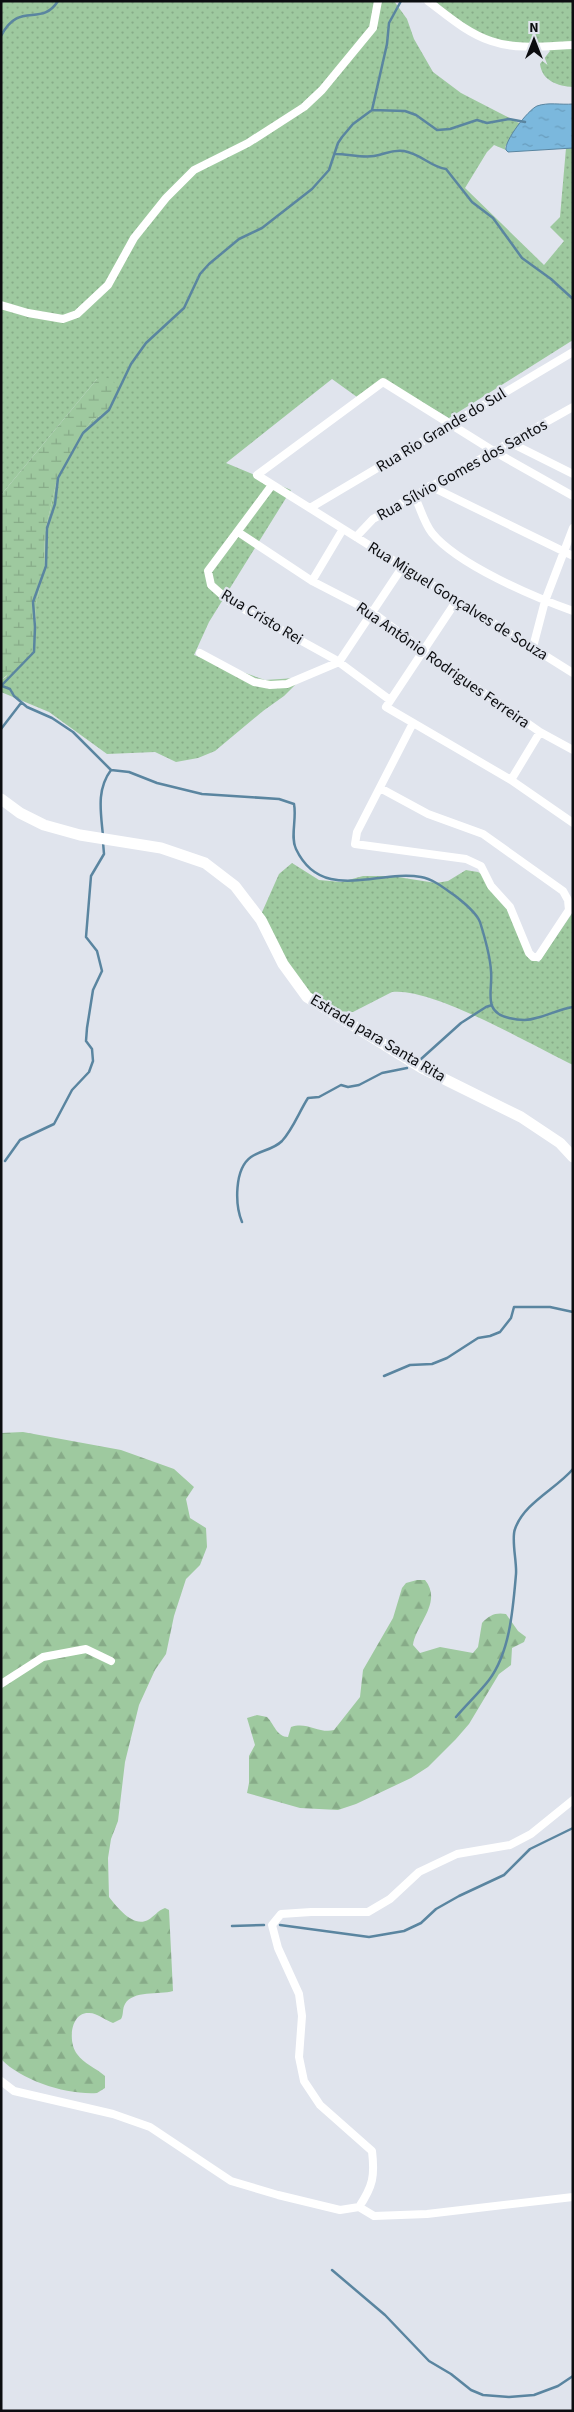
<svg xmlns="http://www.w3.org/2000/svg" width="574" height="2412" font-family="'Source Sans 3',sans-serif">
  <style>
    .grass { fill: url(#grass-dots) }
    .forest { fill: url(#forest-firs) }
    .wetland { fill: url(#wetland-marsh) }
    .water { fill: url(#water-ripples); stroke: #5a85a0 }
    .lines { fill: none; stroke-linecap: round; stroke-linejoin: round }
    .stream { stroke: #5a85a0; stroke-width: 2.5 }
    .minor { stroke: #fff; stroke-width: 8 }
    .secondary { stroke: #fff; stroke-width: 11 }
    .labels { text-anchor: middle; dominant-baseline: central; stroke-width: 4.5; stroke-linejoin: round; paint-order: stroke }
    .street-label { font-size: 16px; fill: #0c0d10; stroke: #e0e4ed }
  </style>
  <defs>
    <pattern id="grass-dots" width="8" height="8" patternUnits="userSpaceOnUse" patternTransform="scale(1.25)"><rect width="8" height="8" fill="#9ec99f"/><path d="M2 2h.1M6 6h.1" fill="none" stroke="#87ab88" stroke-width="1.8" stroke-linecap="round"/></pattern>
    <pattern id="forest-firs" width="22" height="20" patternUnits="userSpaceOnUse" patternTransform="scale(1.25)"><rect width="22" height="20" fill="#9ec99f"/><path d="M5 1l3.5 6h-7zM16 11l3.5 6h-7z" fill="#87ab88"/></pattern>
    <pattern id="wetland-marsh" width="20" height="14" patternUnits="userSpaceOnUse" patternTransform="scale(1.25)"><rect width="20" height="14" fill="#9ec99f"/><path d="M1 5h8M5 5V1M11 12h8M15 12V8" fill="none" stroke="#87ab88"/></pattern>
    <pattern id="water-ripples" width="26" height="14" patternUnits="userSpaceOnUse" patternTransform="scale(1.25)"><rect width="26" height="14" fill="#7bb8dd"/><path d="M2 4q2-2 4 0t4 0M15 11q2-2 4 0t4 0" fill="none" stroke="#699dbd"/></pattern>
  </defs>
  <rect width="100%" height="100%" fill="#e0e4ed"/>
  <path class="grass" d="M1,1h393l13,18 7,20 19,33 28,21 60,31 -16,23 1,3 -12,-5 -7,7 -22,36 79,77 20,-24 -14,-14 10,-10 6,-69h7v192l-124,78 -62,-36 -30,15 -25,-18 -106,84 65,27 -82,132 -15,33 71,25 31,-2 2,4 -14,14 -21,15 -48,40 -17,7 -22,4 -21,-10 -48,2 -58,-42 -48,-20v-12l5,-3 30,-44v-29l8,-36 1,-36 11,-48 16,-35 20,-29 13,-7 -8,-34 -96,116z
    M435,1h138v86c-15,-1 -31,-6 -33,-23l10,-13 -2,-2 -50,-6 -48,-26z
    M292,863l27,17 22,2 22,-6h28l45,7 12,-2 18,-11c3,1 8,1 12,2 22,10 43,65 53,87l8,3 34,-50v153c-40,-19 -140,-78 -181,-73l-39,20 -15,-1 -29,-17 -50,-75 20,-45z"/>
  <path class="forest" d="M23,1432l98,18 53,19 20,18 -8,12 4,19 16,10 1,19 -7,18 -14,14 -12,37 -8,38 -11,16 -16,35 -14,57 -7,59 -7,18 -3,19 1,39c8,10 24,31 39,23 7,-4 9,-9 17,-12l4,2 4,81c-14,4 -40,-1 -48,13 -3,5 -1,10 -4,15l-8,4c-8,-3 -17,-11 -25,-10 -18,0 -20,30 -11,41 7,10 19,14 28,22v12l-8,5c-30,2 -75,-12 -96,-34v-626z
    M417,1580h8c18,22 -9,44 -12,65l7,8 20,-6 33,6 5,-6 4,-24c7,-8 14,-11 24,-9l12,17 8,6 -2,5 -12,6 -1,17 -12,9 -30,50 -13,15 -28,28 -17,11 -55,26 -18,6 -38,-2 -53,-15 2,-10v-27l6,-11 -8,-27 10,-3 10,2c7,7 10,20 21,20l3,-10c16,-6 28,7 43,3l26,-33 3,-27 30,-52 9,-30 4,-5z"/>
  <path class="wetland" d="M105,378l8,1 4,11 -12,23 -13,7 -20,30 -16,34 -11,48 -1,36 -8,36 -1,42 -15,19 -19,15v-185l96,-116z"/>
  <path class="water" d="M573,104v44l-65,4 -2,-2c-2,-9 22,-40 31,-44 11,-4 24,-1 36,-2z"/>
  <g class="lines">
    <path class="stream" d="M1,36c18,-36 40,-8 57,-35
      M372,110l15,-66 2,-21 12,-22
      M336,154c12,0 26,4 38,2 12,-2 18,-7 30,-5 17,3 27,16 42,18l26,33 21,16 29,40 29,21 22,20
      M1,686l33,-34 1,-25 -2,-25 13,-36 1,-38 8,-24 3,-26 25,-45 26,-23 22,-46 15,-21 38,-35 16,-34 9,-10 30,-25 23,-11 50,-39 17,-19 9,-27 4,-6 11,-13 19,-14 33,1 11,4 21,15 13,-1 27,-9 10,3 22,-4 16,3
      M2,686l8,3 4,7 13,11 25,11 21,14 38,38 18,2 28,11 45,11 77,5 15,5c3,15 -4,33 2,45 26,55 82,20 125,28 12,2 23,11 33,18 9,7 22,17 26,27 5,16 10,32 11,49 2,20 -9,41 18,47 9,2 19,3 27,0 13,-3 24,-9 37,-11
      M1,729l20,-26
      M103,836c-2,-23 -7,-46 8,-66
      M421,1059l40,-36 25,-16 6,-2
      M5,1161l15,-21 34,-16 18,-34 17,-18 4,-11 -1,-12 -6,-8 1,-13 6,-38 9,-19 -5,-20 -11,-14 5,-61 13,-22 -1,-12
      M242,1222c-7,-17 -8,-53 9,-65 10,-7 22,-7 31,-16 11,-12 17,-29 26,-43l11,-1 22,-12 7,2 11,-2 23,-12 25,-5
      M384,1376l26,-11 22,-1 15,-6 31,-20 12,-2 10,-4 11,-14 3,-11h36l23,5
      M456,1717c10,-12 23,-24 33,-37 21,-28 24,-71 27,-106 1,-12 -5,-35 -1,-45 9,-26 41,-40 58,-60
      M280,1925l89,12 35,-6 17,-8 15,-14 23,-13 45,-21 26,-26 43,-21
      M232,1926l32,-1
      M332,2270l53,45 44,46 22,13 20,16 12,5 26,2 25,-2 24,-9 15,-10"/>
    <path class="minor" d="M428,1c20,15 39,32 63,40 26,9 55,5 82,4
      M1,305l27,8 35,6 14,-5 31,-29 26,-47 32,-40 28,-28 54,-27 56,-36 18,-17 51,-62 5,-27
      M511,443l62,31
      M272,485l-64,86 3,14 18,16 107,59 54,40
      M430,486l143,70
      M414,495c6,12 10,28 18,38 26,32 102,64 141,78
      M573,496l-78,-44 -112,-70 -126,93 316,198
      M310,508l263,-156
      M238,532l74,49 60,31 52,39 116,81 33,18
      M356,537l17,-18 200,-112
      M312,581l31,-52
      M457,600l-71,107 125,73 62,43
      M533,647l12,-46 28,-73
      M200,653l54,29 16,3 17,-1 52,-22 64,-96
      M511,780l29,-48
      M380,788l48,26 55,20 80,57 5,9 1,10 -31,47h-5l-4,-4 -19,-46 -19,-21 -10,-20 -15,-7 -111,-15 2,-12 56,-109
      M1,1684l42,-27 43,-8 25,12
      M1,2081l13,10 99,23 37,13 81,54 47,14 62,15 19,-3 15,9 53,-2 146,-17
      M359,2207c14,-21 16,-31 13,-56l-52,-46 -16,-24 -5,-24 3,-41 -3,-22 -21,-46 -6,-23 9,-11 30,-2h57l22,-13 29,-27 38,-18 53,-9 21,-11 42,-34"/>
    <path class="secondary" d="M1,799l19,14 24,12 36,10 81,13 44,15 30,23 26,34 22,44 24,33 115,71 99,49 39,26 13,14"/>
  </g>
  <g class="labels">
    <g class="street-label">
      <text transform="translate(441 430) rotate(-31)">Rua Rio Grande do Sul</text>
      <text transform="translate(462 470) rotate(-29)">Rua Sílvio Gomes dos Santos</text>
      <text transform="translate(458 601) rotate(32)">Rua Miguel Gonçalves de Souza</text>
      <text transform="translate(262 617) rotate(31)">Rua Cristo Rei</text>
      <text transform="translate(443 665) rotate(35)">Rua Antônio Rodrigues Ferreira</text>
      <text transform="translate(378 1038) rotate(31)">Estrada para Santa Rita</text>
    </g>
  </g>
  <rect width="574" height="2412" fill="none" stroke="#0c0d10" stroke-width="5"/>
  <g transform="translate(534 40)" stroke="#e0e4ed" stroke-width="4" paint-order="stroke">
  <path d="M0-4L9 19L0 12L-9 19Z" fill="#0c0d10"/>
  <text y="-8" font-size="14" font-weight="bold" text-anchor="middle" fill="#0c0d10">N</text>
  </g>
</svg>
